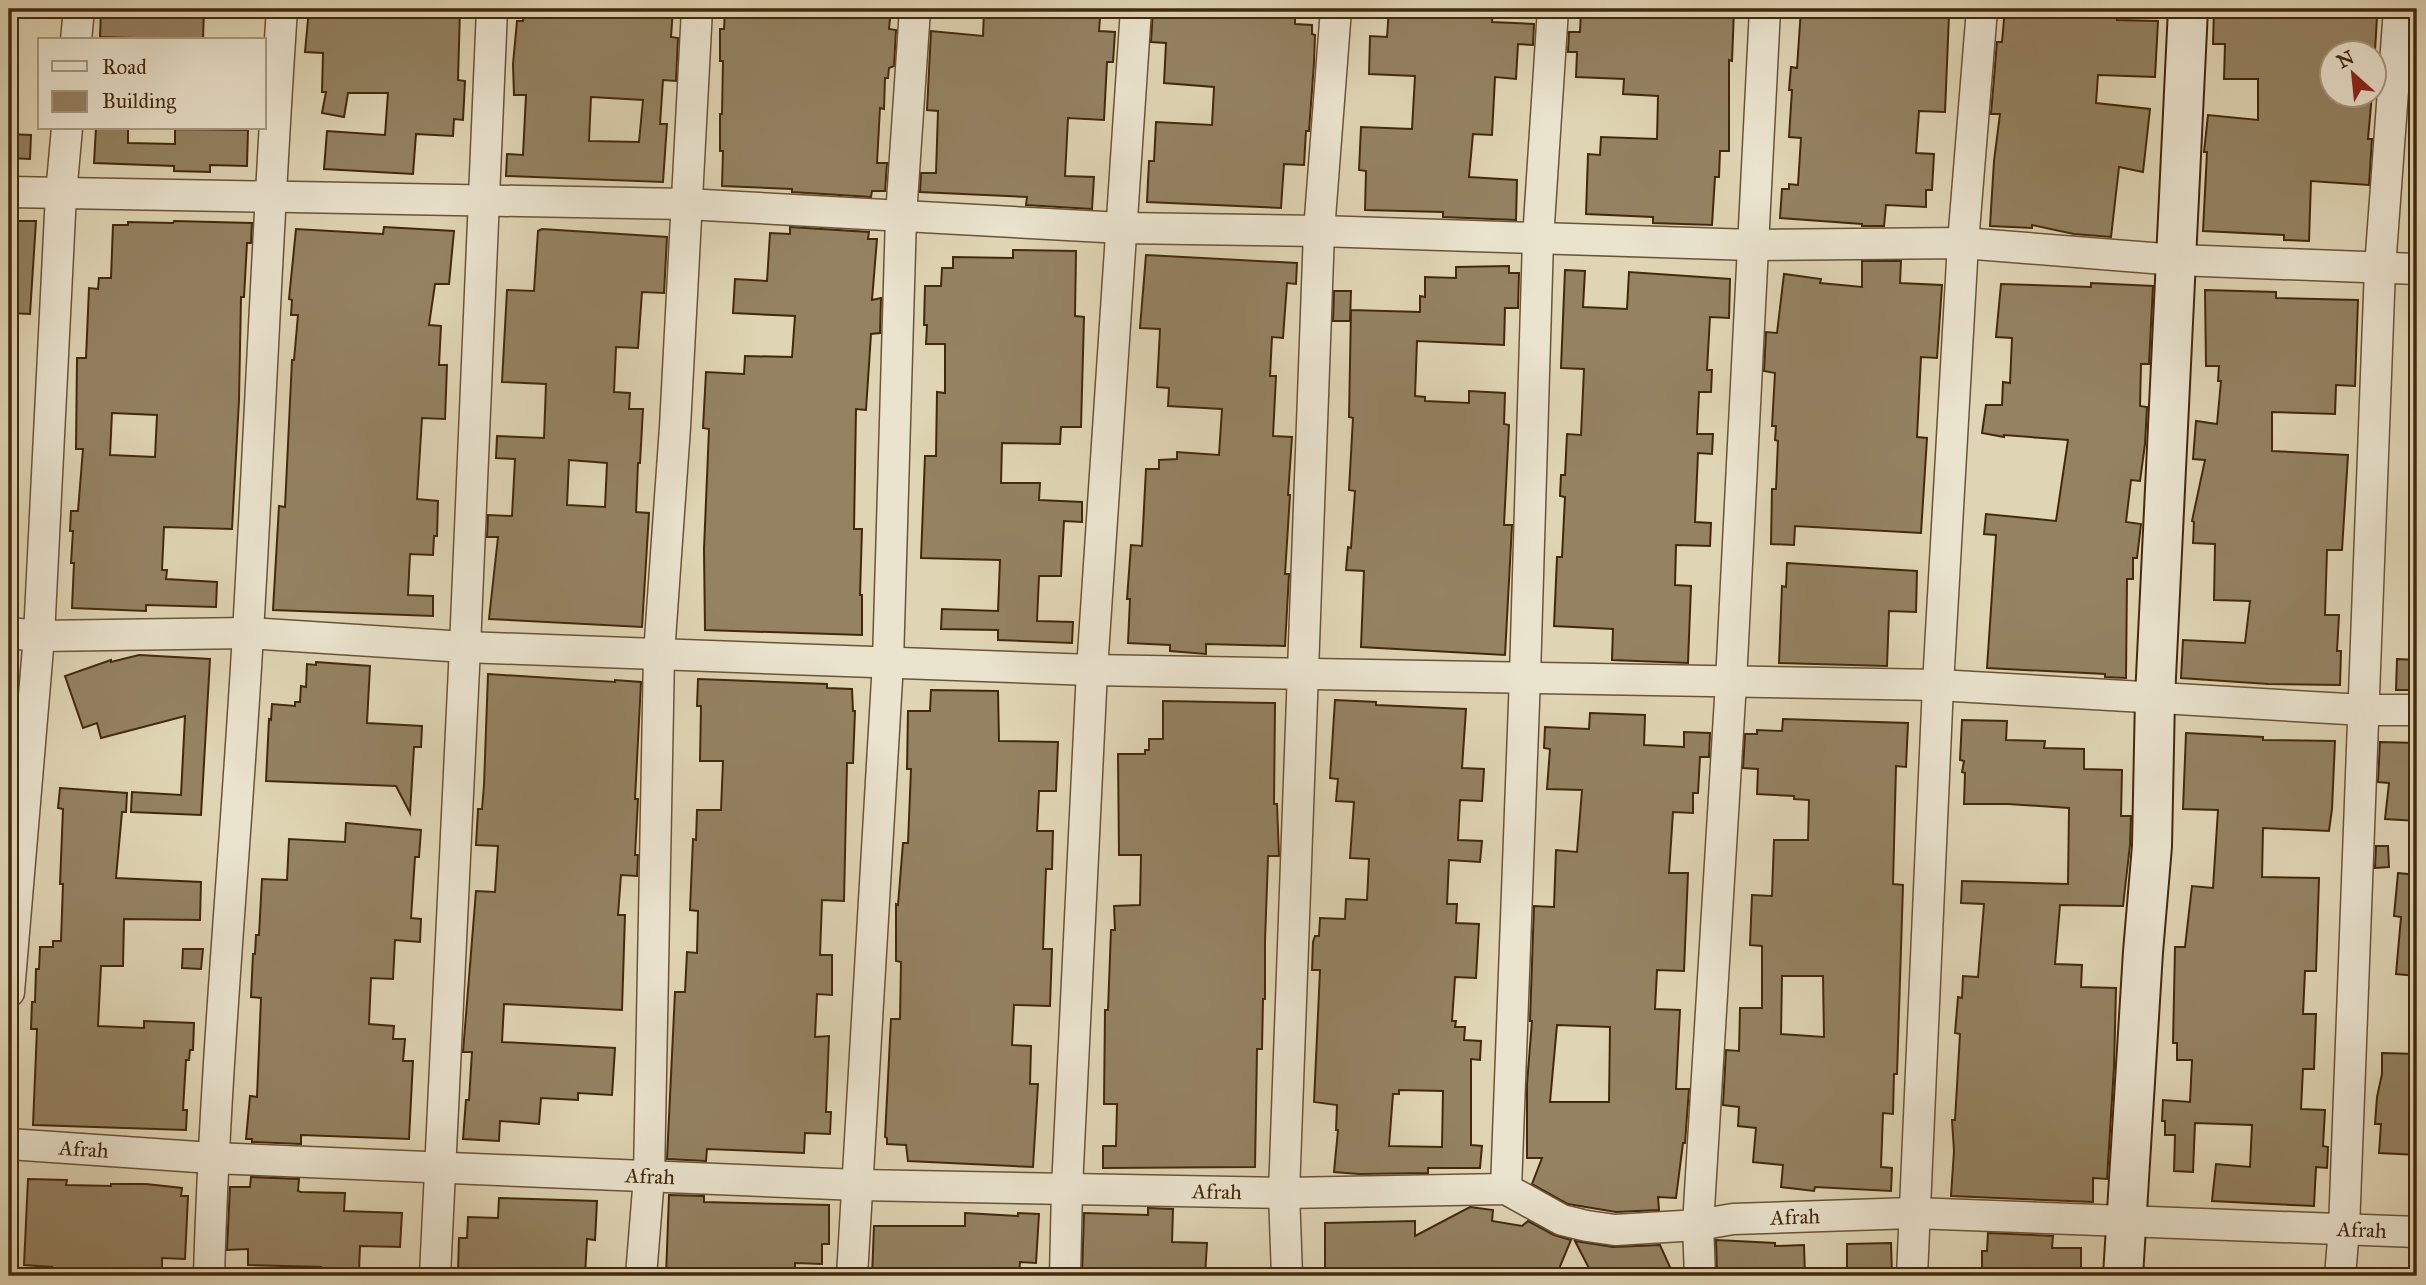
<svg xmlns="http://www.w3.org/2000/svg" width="2426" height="1285" font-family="'IM FELL Great Primer',serif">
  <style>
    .building { fill: #948262; stroke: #43290b; stroke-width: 2; fill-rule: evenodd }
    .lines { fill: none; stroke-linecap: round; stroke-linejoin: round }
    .minor-casing { stroke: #6a5435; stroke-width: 33 }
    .secondary-casing { stroke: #43290b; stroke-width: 42 }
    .minor { stroke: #eae3ce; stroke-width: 30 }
    .secondary { stroke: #eae3ce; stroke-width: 38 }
    .labels { text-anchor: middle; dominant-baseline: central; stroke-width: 5; stroke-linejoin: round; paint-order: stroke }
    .street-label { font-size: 21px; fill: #43290b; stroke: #eae3ce }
  </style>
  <rect width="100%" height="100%" fill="#dfd4b3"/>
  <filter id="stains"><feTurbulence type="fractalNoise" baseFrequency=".00286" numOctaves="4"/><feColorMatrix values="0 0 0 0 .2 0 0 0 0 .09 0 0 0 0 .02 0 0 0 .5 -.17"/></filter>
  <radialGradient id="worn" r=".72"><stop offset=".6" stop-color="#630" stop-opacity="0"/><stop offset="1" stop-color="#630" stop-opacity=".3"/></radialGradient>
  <path class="building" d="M101,9h103l-1,31 -103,-3z
    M309,9h151l-2,71 7,1 -2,39 -9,-1 -1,17 -37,-2 -3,40 -89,-5 3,-38 58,4 3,-42h-40l-4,24 -22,-4 4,-21h-4l1,-39 -18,-1z
    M524,9h149l-2,28 7,1 -2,43 -13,-1 -3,44h7l-4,58 -157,-6 1,-22 16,1 3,-60h-12l-1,-31 4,-43h6zM591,97l52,3 -4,42 -50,-1z
    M725,9h166l-2,20 7,1 -2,36 -5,2 -1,10h-3l-1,31 -4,-1 -3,55h10l-2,28h-13l-1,6 -79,-5v-3l-70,-3 1,-35h-3v-37h2l1,-53h-3v-32h4z
    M984,9l86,1v7l30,1 -1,13 16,1 -2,30h-6l-3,58 -36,-2 -3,58 29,1 -2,32 -66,-4 1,-8 -107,-5 1,-19h15l2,-62 -11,-1 4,-79 52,5z
    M1153,9h130v5l12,1v9l17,1v9l3,1 -1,28 -5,68h-3l-2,34 -20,-1 -3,44 -134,-6 2,-41h5l2,-39 56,3 2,-38 -50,-4 2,-40 -15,-1z
    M1389,9h104l-1,13 42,2 -1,21 -15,-1 -2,35 -21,-2 -3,58 -19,-1 -4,43 48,3 -1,40 -73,-3v-5l-78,-2 1,-39 -7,-1 2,-43 51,2 3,-53 -46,-2 1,-38 17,1z
    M1581,9h153l-2,52 -3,-1v91h-9l-1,26h-4l-3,48 -59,-2v-6l-67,-3 2,-60 12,1 1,-18 56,2 1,-43 -35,-2 1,-15 -48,-2 1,-25h-9l1,-20h11z
    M1801,9h108l-1,6h41l-4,97 -26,-1 -3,42 18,1 -2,36h-6v17l-40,-2 -2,21h-22v-2l-82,-6 2,-29h7v-5l9,1 3,-47 -12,-1 3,-47h-3l2,-23 6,1z
    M2005,9h112v11l41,1 -3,56 -57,-2 -2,28 54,6 -7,63 -24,-5 -8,70 -37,-3 -42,-9v3l-42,-2 4,-65 6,-47h-9l6,-72h5z
    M2305,9h56v8h16l-2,34 -43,-2v45h40l-4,45h4l-3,46 -58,-4 -2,60 -25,-1v-5l-81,-4 4,-79h-3l4,-37 50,5v-41h-34l1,-35h-12l1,-34 91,2z
    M96,128h32v15l47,1v-15l73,1 -1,36 -37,-1v7l-36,-1v-5l-80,-3z
    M9,134l22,1 -1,24 -21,-1z
    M9,221h27l-6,93 -21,-1z
    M174,221l78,2 -1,20h-4l-3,54h-3l-2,103 -7,129 -68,-2 -2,43h5l-1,9 51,3 -1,25 -70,-2v6l-74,-3 2,-45h-3l2,-32h-3l1,-20h7l5,-62h-7l1,-91h9l3,-70 9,1 1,-11h12l2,-53h15v-3l45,1zM112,413l45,2 -2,42 -45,-2z
    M384,227l70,4 -5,53h-14l-6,41 12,1 -2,39h8l-2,54 -23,-1 -5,81 21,2 -1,35h-3l-1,19 -23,-1 -2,41 25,1v20l-160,-6 6,-104 6,1 7,-147h2l4,-45h-7l1,-15 -3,-1 7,-70 87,5z
    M790,227l79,5 -1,7h9l-5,61 9,-2 -1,35 -9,1 -5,76 -10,-1 -2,120h8l-2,66h2v40l-157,-5 -1,-81 5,-120 -6,-1 3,-56 38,2 1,-18 47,1 3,-41 -62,-3 2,-34 32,2 3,-48 20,1z
    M542,229l125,8 -3,56 -22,-1 -4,56 -22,-1 -2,45 16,1 -1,16h14l-3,54h-2l-2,49 13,1 -7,114 -153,-8 9,-82h-11l1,-22 24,1 3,-57 -19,-1 1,-22 47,2 2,-54 -44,-2 5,-92 27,1 4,-60zM569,460l38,3 -2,44 -38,-2z
    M1013,250l63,1 -1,65 9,1 -3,110h-20l-1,17 -58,-1 -1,40h39l-1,17 43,2v20l-18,-1 -3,55h-22l-2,45 36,1 -1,21 -74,-3v-10l-57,-1 1,-20 56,2 2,-51 -79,-2 4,-102h11l1,-64 8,1v-49h-19l1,-19h-3l1,-39h16l1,-18h11v-11l60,1z
    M1146,255l151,8 -1,21 -9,-1 -4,55 -11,-1 -2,39h6l-3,60 19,1 -4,58h2l-5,79h4l-4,72 -79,-2v10l-36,-3v-6l-42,-2 2,-44h-3l4,-54 11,1 4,-77h13v-9l18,-1v-7l42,3 3,-46 -54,-3 1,-18 -12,-1 3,-58 -20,-1z
    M1862,261h39l-1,22 42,2 -5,73 -16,-1 -4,80 10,1 -6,95 -126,-7 -1,19 -23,-1 1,-55h4l2,-48 -3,-1 1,-14h-4l3,-53 -11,-2 2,-39 11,1 7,-59 37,5 -1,4 42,4z
    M1509,266v7h10l-1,35h-13l-1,37 -87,-4 -2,55 10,1v4l44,2v-12l36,2 -1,31 5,1 -5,100h8l-7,130 -144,-8 3,-76 -18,-1 2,-23 3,1 4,-57 -6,-1 4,-72 -4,-1 2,-107 69,2v-16l5,1v-20l31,1v-11z
    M1565,270l20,1 -2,36 44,2 2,-37 101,7 -1,39 -19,-1 -3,53h5l-1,22h-12l-2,42h16l-1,20 -14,-1 -3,69 16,1 -1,23 -34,-1 -1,40 16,1 -3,77 -76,-3 1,-31 -59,-3 3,-69h5l3,-60 -5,-1 1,-21h4l2,-41 14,1 3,-66 -23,-1z
    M2091,283l62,3 -4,78h-8l-1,42 7,1 -2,37 -5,37 -9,-1 -5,42 15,2 -4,34h-4v21h-6l-1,99 -21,-1v-3l-118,-6 9,-133 -12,-1 2,-20 70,7 12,-81 -64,-5v2l-22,-4 4,-28h16l1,-23 7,1 2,-45 -16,-1 5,-53 90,3z
    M2205,290l71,2v6l82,2 -3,86 -19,-1 -1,29 -63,-2v39l76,4 -6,95h-15l-2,65h14l-2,36h4l-1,34 -72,-1 -87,-6 2,-38 62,3 5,-42 -36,-1 1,-56 -22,-1 1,-21 -2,-1 13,-61 -12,-1 3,-38 21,3 4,-43h-3l1,-15h-13z
    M1334,291h17l-1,30h-17z
    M1787,563l130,8 -1,41 -27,-1 -2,55 -108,-3 3,-77 4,1z
    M139,655l71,4 -9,156 -70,-3 1,-20 49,3 4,-79 -84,22 -4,-15 -14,5 -18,-52 46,-16v2z
    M2397,659l20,1v30h-21z
    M316,662l54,4 -3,57 55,3 -1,21h-7l-4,66 -14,-27 -130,-5 3,-62 2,1 1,-16 23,2v-4h5l1,-16 5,1 1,-23 9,1z
    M488,674l127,8v-2l26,2 -6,117h3l-3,56h3l-1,21 -16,-1 -3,40h7l-3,95 -118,-6 -2,38 113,6 -3,47 -34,-2v7l-37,-2 -2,26 -39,-3 -1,20 -36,-2 3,-39h3l3,-48h-9l13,-161 19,1 3,-46 -22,-1 2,-36h4l2,-24z
    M698,679l129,5v4l25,1 1,22h2l-2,52h-6l-3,138 -22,-1 -2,55h12v40l-15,-1 -2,43 14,-1 -3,76h5l-1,22 -25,-1 -1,20 -97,-4 -1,12 -39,-2 8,-167h10l2,-40 10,1 1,-42 -8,-1 3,-71 3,1 1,-30h24l2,-49h-23l1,-55h-4z
    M931,690l67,1 1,50 59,1 -2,49h-17l-2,40h16l-1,38h-6l-3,80h9l-2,57 -36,-1 -2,40 19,1 -1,38h8l-5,83 -125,-6 -2,-16 -19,-1v-6l-2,-1 6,-118h9l1,-57 -5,-1v-57l2,1 5,-62h5l3,-74h-4l1,-58h22z
    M1335,700l41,2v3l90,4 -4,59 22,1 -2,32 -22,-1 -2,40 24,1 -2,21 -31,-2 -2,44h10l-1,19 23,1 -3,54 -21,-1 -3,44h4l-1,6h10l-1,13 17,1 -1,19 -9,-1v86l11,1 -2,22h-52v5l-69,1 -25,-2 4,-42h-2l1,-25 -23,-3 6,-132h-8l1,-28 2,-6h4l1,-18 25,1 1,-20 21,1 2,-41 -19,-1 4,-56 -18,-1 2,-22 -8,-1zM1399,1090l44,1 -1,56 -53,-1 4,-52h6z
    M1163,701l112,2 -1,101h3l2,52h-11l-3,86v57h-2l-1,50h-5l-2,118 -152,1v-22h13l1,-42h-13l1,-94h3l3,-80h4l-1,-24 26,-1 1,-50h-22l-1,-101h27v-4h4v-11h14z
    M1590,713l55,2 -1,30 40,2v-15l26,1 -1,24h-9l-2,36h-5v20l-20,-1 -4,61h19l-4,98 -27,-1 -2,39 25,1 -4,79h13l-4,54h-2l-7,55 -18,-1 1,13 -43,2 -48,-8 -36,-20 10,-26h-15v-74l5,-63h-2l4,-115 20,1 2,-57 21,2 5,-62 -35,-1 3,-40 -6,-1 1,-21 44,2zM1557,1025l53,2 -1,75h-59z
    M1783,719l125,4 -2,44 -10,-1 -3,118 10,1 -6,189h-3l-1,40 -10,-1 -2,54 11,1 -1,23 -76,-4 -1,4 -33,-4 2,-22 -30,-3 3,-34 -18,-2 1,-19 -16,-2 3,-55 13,1 1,-43h22v-62l-12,-1 2,-50 20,1 2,-56h34l1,-40 -15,-1v-3l-37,-2 1,-25 -15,-1 2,-34h12v-4l25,1zM1782,976h41l1,61 -43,-3z
    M1962,720l45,1 -1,19 39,1 -1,7 40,1v20l38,1 -1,46h10l-1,29 -7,61 -63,-1 -5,59 27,1 -1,22 35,1 -2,79 -7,112 -14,-1v24l-142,-6 3,-45 -2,-31h3l5,-86 -5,-1 3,-36 4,1 1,-22 15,1 6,-73 -23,-1 1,-22 106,3 1,-76 -61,-4h-44l1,-31 -3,-1 2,-11 -4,-1z
    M2186,733l77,4v3l72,1 -3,68 -3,22 -66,-3 -1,49 57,1 -3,93h-11l-2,43h13l-2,55h-11l-2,40 24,1 -2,36 5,1 -1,21 -11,-1 -2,39 -102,-5 4,-37 34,3 2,-42 -57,-2 -2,49 -19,-1 1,-36h-10v-14h-3l1,-21 27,2 2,-42h-15v-17h-4l2,-96h10l7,-61 21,2 5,-78 -35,-1z
    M2380,742l37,1v78l-32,-2 4,-36 -11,-1z
    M60,788l67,5 -1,19h-4l-6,66 85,4 -1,38 -76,-1 -1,47h-22l-3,60 46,2v-7l50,2 -1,27h-3l-1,10h-3l-3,50h4l-1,20 -153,-5 4,-96h-6l1,-27h3l1,-33h3l1,-22h13v-6h8l2,-57h-3l3,-75 -5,-1z
    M346,823l75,7 -2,27h-4l-4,61 10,1 -1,23 -25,-2 -2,39 -22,-1 -2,46 25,2 -1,13h12l-2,22h10l-4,78 -108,-4v9l-49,-2v-3h-6l4,-43 7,1 4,-99 -10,-1 2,-43h2l1,-19h3l3,-56 25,1 2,-41 56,3z
    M2376,846h12l1,21 -14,1z
    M2398,873l19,2v101l-21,-2 5,-57 -7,-1z
    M183,949h20l-2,20 -19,-1z
    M2382,1053l35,1v101l-38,-2 2,-29h-6l2,-27 5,-23z
    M251,1177l48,2 -1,12 3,1 44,1 -1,18 58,2 -2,34 -40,-1 -1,25h-3v5h-35v-9l-73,-2v-16l-21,1 3,-63h20z
    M28,1179l39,1 -1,5 45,1v-2h35l36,4 -1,8h7l-3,63 -23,-1v18h-111l1,-9 -28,-2z
    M669,1195l35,1v6l125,3v39h-7v20l-27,-1v13h-129z
    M499,1198l98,3 -2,39 -8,-1 -2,37h-122l1,-5h-6l1,-33h8l1,-21 30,1z
    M1470,1207l23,3 -1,11 30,5 6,-5 26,14 17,5 -15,36h-231v-53l90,-2v15z
    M1148,1208l25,1 -1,33 35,1 -2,33h-123l2,-63 64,2z
    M965,1213l53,3v-3l21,1 -3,49 -16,-1 -1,14h-147l2,-50h91z
    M1988,1233l65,3 -1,12h29v28h-99v-25h5z
    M1716,1240l59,3v3l29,-1 1,31h-88z
    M1575,1241l38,6 47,-2 14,31h-81z
    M1891,1243l1,33h-45v-32z"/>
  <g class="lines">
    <g class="minor-casing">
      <g id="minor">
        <path d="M76,40l3,-31"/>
        <path d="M9,192l676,12 437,24 197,3 433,14 211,-2 214,17 240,9"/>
        <path d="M9,633l30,3 209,-3 217,14 627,23 846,15 426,25h53"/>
        <path d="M9,992l30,-356 22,-442 6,-66"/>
        <path id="s1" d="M9,1144l203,14 646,27 426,8 222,-4 56,31 25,6 28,4 83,-5 35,-6 180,-6 504,19"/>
        <path d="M1506,1189l19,-513 13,-437 15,-230"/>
        <path d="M209,1276c6,-215 27,-428 39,-643 12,-208 20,-416 34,-624"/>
        <path d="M435,1276l30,-629 27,-638"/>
        <path d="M641,1276l8,-99 10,-523 16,-227 22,-418"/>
        <path d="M852,1276l36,-614 13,-446 14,-207"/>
        <path d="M1065,1276l2,-88 25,-518 44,-661"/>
        <path d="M1287,1276l-3,-83 35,-962 17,-222"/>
        <path d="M1700,1276l-2,-51 33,-543 34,-673"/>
        <path d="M1912,1276l26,-591 25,-442 19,-234"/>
        <path d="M2340,1276l4,-47 36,-961 19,-259"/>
      </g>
    </g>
    <g class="secondary-casing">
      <path id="secondary" d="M2123,1276l20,-324 9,-106 3,-148 33,-689"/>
    </g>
    <use href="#minor" class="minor"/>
    <use href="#secondary" class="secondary"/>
  </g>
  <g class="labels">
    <g class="street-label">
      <text stroke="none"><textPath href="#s1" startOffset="75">Afrah</textPath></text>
      <text stroke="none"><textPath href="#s1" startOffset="642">Afrah</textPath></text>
      <text stroke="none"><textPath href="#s1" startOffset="1209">Afrah</textPath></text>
      <text stroke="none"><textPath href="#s1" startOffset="1797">Afrah</textPath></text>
      <text stroke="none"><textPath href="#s1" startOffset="2364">Afrah</textPath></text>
    </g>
  </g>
  <rect width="2426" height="1285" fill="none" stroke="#dfd4b3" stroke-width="35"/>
  <rect x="10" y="10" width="2405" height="1264" fill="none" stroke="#43290b" stroke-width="3.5"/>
  <rect x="18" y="18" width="2391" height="1250" fill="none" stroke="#43290b" stroke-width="2"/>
  <rect x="38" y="38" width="228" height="91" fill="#eae3ce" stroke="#a79980" stroke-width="2"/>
  <rect x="52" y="61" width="35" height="10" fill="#eae3ce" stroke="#a79980" stroke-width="2"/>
  <text x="102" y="74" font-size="21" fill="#43290b">Road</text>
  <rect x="52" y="91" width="35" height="21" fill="#948262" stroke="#a79980" stroke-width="2"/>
  <text x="102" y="108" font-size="21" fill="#43290b">Building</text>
  <g transform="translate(2353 74) rotate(333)"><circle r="33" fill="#eae3ce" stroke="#a79980" stroke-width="2"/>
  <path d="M0-5L12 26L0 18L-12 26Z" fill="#8f2418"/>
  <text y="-10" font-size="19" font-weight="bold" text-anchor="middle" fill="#43290b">N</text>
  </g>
  <rect width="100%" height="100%" filter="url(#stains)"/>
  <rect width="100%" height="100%" fill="url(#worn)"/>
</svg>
